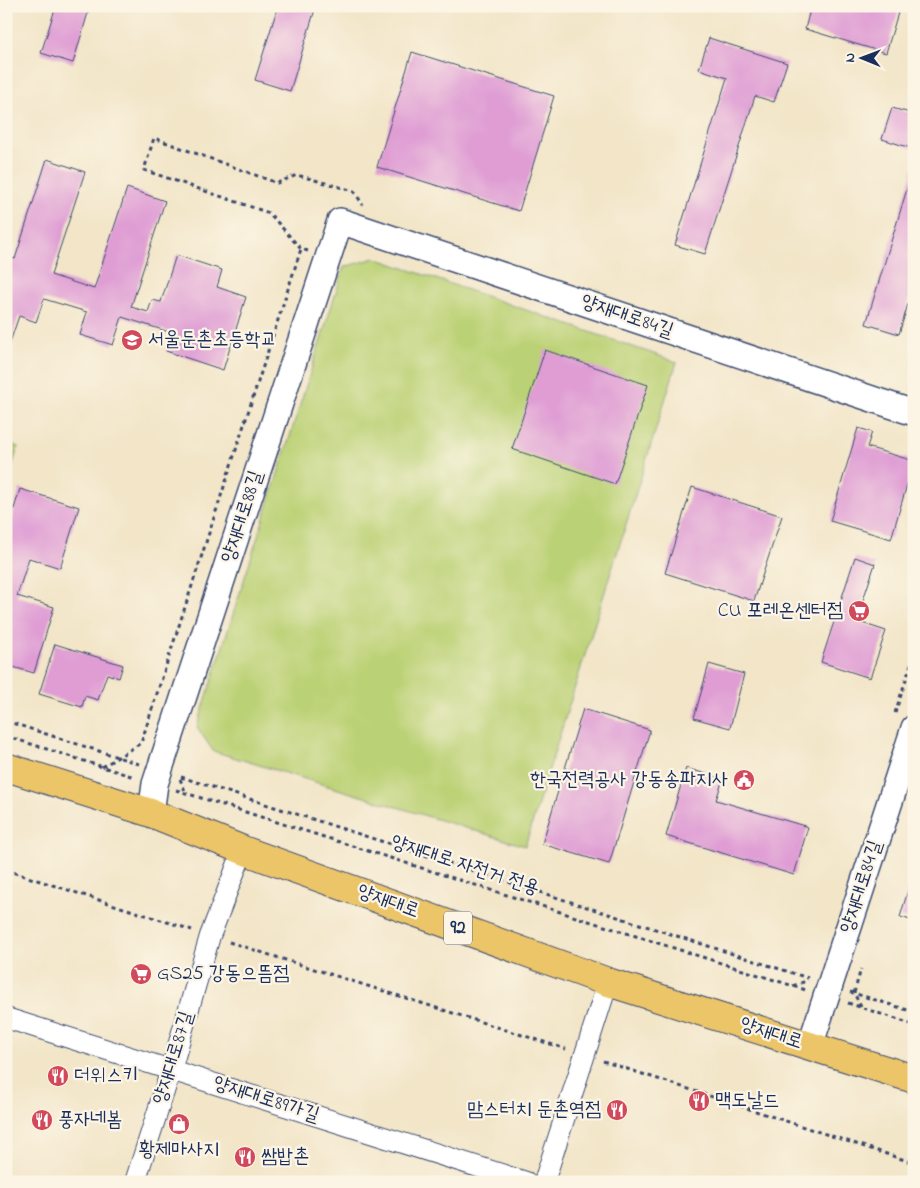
<svg xmlns="http://www.w3.org/2000/svg" width="920" height="1188" font-family="'Indie Flower','Poor Story',sans-serif">
  <style>
    .green { fill: #bbd175; stroke: #6b806a }
    .building { fill: #df9dd4 }
    .lines { fill: none; stroke-linecap: round; stroke-linejoin: round }
    .minor-casing { stroke: #3b4a6e; stroke-width: 22 }
    .tertiary-casing { stroke: #3b4a6e; stroke-width: 28 }
    .primary-casing { stroke: #3b4a6e; stroke-width: 30 }
    .path { stroke: #3b4a6e; stroke-width: 3; stroke-dasharray: 4 4; stroke-linecap: butt }
    .minor { stroke: #fff; stroke-width: 20 }
    .tertiary { stroke: #fff; stroke-width: 25 }
    .primary { stroke: #edc569; stroke-width: 28 }
    .labels { text-anchor: middle; dominant-baseline: central; stroke-width: 4.5; stroke-linejoin: round; paint-order: stroke }
    .shield { fill: #fcf5e5; stroke: #5e6a86; stroke-width: 1 }
    .shield-label { font-size: 19px; font-weight: bold; fill: #1b2f5e }
    .street-label { font-size: 20px; fill: #1b2f5e; stroke: #fcf5e5 }
    .poi-label { font-size: 20px; fill: #1b2f5e; stroke: #fcf5e5; text-anchor: start }
  </style>
  <rect width="100%" height="100%" fill="#fcf5e5"/>
  <filter id="ink" filterUnits="userSpaceOnUse"><feTurbulence type="fractalNoise" baseFrequency=".02" numOctaves="2"/><feDisplacementMap in="SourceGraphic" scale="10" xChannelSelector="R" yChannelSelector="G"/><feConvolveMatrix kernelMatrix="1 2 1 2 8 2 1 2 1" color-interpolation-filters="sRGB"/></filter>
  <filter id="wash" filterUnits="userSpaceOnUse"><feTurbulence type="fractalNoise" baseFrequency=".0096" numOctaves="4" result="noise"/><feDisplacementMap in="SourceGraphic" scale="20" xChannelSelector="R" yChannelSelector="G"/><feGaussianBlur stdDeviation="1.12" result="paint"/><feColorMatrix in="noise" values="0 0 0 0 0 0 0 0 0 0 0 0 0 0 0 0 0 1.4 0 .05"/><feComposite in="paint" operator="in"/></filter>
  <g filter="url(#wash)">
    <rect width="100%" height="100%" fill="#f2e5c8"/>
    <path class="green" d="M375,258l302,104 -152,484 -312,-95 -16,-24 147,-460z
      M6,442l12,5 -12,39z"/>
    <g id="blocks">
      <path class="building" d="M56,6h34l-17,57 -32,-10z
        M278,6h38l-26,85 -35,-11z
        M811,6h89l-14,47 -81,-24z
        M709,38l78,25 -13,39 -19,-6 -50,158 -30,-9 52,-167 -28,-9z
        M412,52l142,44 -35,115 -142,-44z
        M892,108l22,6v35l-32,-10z
        M47,159l38,13 -34,103 43,14 33,-101 38,13 -34,106 17,5 4,-12 9,2 15,-47 46,15 -5,17 29,10 -23,73 -57,-19 6,-18 -50,-16 -9,28 -33,-10 7,-23 -43,-13 -8,23 -17,-6 -13,38v-98l9,3z
        M914,166v118l-15,50 -33,-10z
        M545,350l103,35 -33,99 -103,-35z
        M858,428l14,4 -5,15 47,14 -23,78 -61,-18z
        M692,487l90,29 -28,85 -89,-28z
        M20,489l59,18 -19,61 -31,-10 -12,38 37,11 -20,66 -28,-8v-130z
        M855,557l20,7 -19,57 30,10 -16,47 -49,-16z
        M55,644l68,21 -4,13 -12,-4 -9,26 -13,-4 -3,11 -43,-13z
        M709,664l35,10 -14,54 -36,-10z
        M583,709l67,21 -41,134 -67,-20z
        M686,768l37,11 -7,21 92,27 -14,48 -128,-39z
        M913,874h1v47l-14,-4z"/>
    </g>
  </g>
  <g filter="url(#ink)">
    <use href="#blocks" fill-opacity="0" stroke="#3b4a6e" stroke-width="1"/>
    <g class="lines">
      <g class="minor-casing">
        <path id="minor" d="M6,1018l520,164
          M135,1182l36,-112 39,-134 33,-86
          M544,1182l64,-200"/>
      </g>
      <g class="tertiary-casing">
        <path id="tertiary" d="M151,813l4,-29 185,-563 574,192
          M810,1046l104,-318"/>
      </g>
      <g class="primary-casing">
        <path id="primary" d="M6,767l145,46 92,37 365,132 306,97"/>
      </g>
      <path class="path" d="M308,251l-7,-2 -32,-36 -125,-43 10,-32 123,45 20,-8 57,16 9,14
        M895,713l19,-58
        M6,721l133,43
        M6,736l128,41
        M102,767l39,-24 160,-494
        M181,777l627,201
        M180,779l6,14
        M176,790l630,200
        M6,870l186,60
        M229,942l337,107
        M793,986l15,-6
        M850,992l64,20
        M848,1003l66,22
        M861,1007l-7,-14 7,-24
        M603,1061l311,102"/>
      <use href="#minor" class="minor"/>
      <use href="#tertiary" class="tertiary"/>
      <use href="#primary" class="primary"/>
    </g>
  </g>
  <defs>
    <g id="school-disc" transform="scale(1.125)"><circle r="9.5" fill="#d1495b" stroke="#fcf5e5"/><path d="M0-5L7-2L0 1L-7-2ZM-4 1L0 2.5L4 1V4Q0 6-4 4Z" fill="#fff"/></g>
    <g id="supermarket-disc" transform="scale(1.125)"><circle r="9.5" fill="#d1495b" stroke="#fcf5e5"/><path d="M-6-5.5h2.5l.6 2H6L4.5 2H-2.5L-4.4-4H-6ZM-1.5 3.2a1.3 1.3 0 1 0 .1 0ZM3 3.2a1.3 1.3 0 1 0 .1 0Z" fill="#fff"/></g>
    <g id="civic-disc" transform="scale(1.125)"><circle r="9.5" fill="#d1495b" stroke="#fcf5e5"/><path d="M-.6-6.5H3V-4.5H.6V-3L4-1V1h2V6H-6V1h2V-1L-.6-3ZM-1.2 2.5V6h2.4V2.5Z" fill="#fff"/></g>
    <g id="restaurant-disc" transform="scale(1.125)"><circle r="9.5" fill="#d1495b" stroke="#fcf5e5"/><path d="M-5-6h1v4h1v-4h1v4h1v-4h1v5L-1.5 .5V6h-2V.5L-5-1ZM5-6V6H3V1.5H1.5Q1.5-4 5-6Z" fill="#fff"/></g>
    <g id="shop-disc" transform="scale(1.125)"><circle r="9.5" fill="#d1495b" stroke="#fcf5e5"/><path d="M-5-2.5h2.3a2.7 3.5 0 0 1 5.4 0H5L5.5 6h-11ZM-1.5-2.5h3a1.5 2.3 0 0 0-3 0Z" fill="#fff"/></g>
  </defs>
  <g fill-rule="evenodd">
    <use href="#school-disc" x="132" y="340"/>
    <use href="#supermarket-disc" x="859" y="611"/>
    <use href="#civic-disc" x="744" y="780"/>
    <use href="#supermarket-disc" x="141" y="974"/>
    <use href="#restaurant-disc" x="58" y="1076"/>
    <use href="#restaurant-disc" x="699" y="1101"/>
    <use href="#restaurant-disc" x="617" y="1110"/>
    <use href="#restaurant-disc" x="42" y="1120"/>
    <use href="#shop-disc" x="179" y="1124"/>
    <use href="#restaurant-disc" x="245" y="1157"/>
  </g>
  <g class="labels">
    <rect class="shield" x="444" y="911.5" width="28" height="33" rx="4"/>
    <g class="shield-label">
      <text x="458" y="928">92</text>
    </g>
    <g class="street-label">
      <text transform="translate(627 317) rotate(19)">양재대로84길</text>
      <text transform="translate(243 517) rotate(-72)">양재대로88길</text>
      <text transform="translate(465 866) rotate(18)">양재대로 자전거 전용</text>
      <text transform="translate(862 887) rotate(-72)">양재대로84길</text>
      <text transform="translate(388 902) rotate(20)">양재대로</text>
      <text transform="translate(771 1034) rotate(18)">양재대로</text>
      <text transform="translate(174 1058) rotate(-73)">양재대로87길</text>
      <text transform="translate(266 1100) rotate(18)">양재대로89가길</text>
    </g>
    <g class="poi-label">
      <text x="148" y="340">서울둔촌초등학교</text>
      <text x="843" y="611" text-anchor="end">CU 포레온센터점</text>
      <text x="728" y="780" text-anchor="end">한국전력공사 강동송파지사</text>
      <text x="157" y="974">GS25 강동으뜸점</text>
      <text x="74" y="1076">더위스키</text>
      <text x="715" y="1101">맥도날드</text>
      <text x="601" y="1110" text-anchor="end">맘스터치 둔촌역점</text>
      <text x="58" y="1120">풍자네봄</text>
      <text x="179" y="1150" text-anchor="middle">황제마사지</text>
      <text x="261" y="1157">쌈밥촌</text>
    </g>
  </g>
  <rect width="920" height="1188" fill="none" stroke="#fcf5e5" stroke-width="25"/>
  <g transform="translate(862 58) rotate(271)" stroke="#fcf5e5" stroke-width="4" paint-order="stroke">
  <path d="M0-4L9 19L0 12L-9 19Z" fill="#1b2f5e"/>
  <text y="-8" font-size="14" font-weight="bold" text-anchor="middle" fill="#1b2f5e">N</text>
  </g>
</svg>
